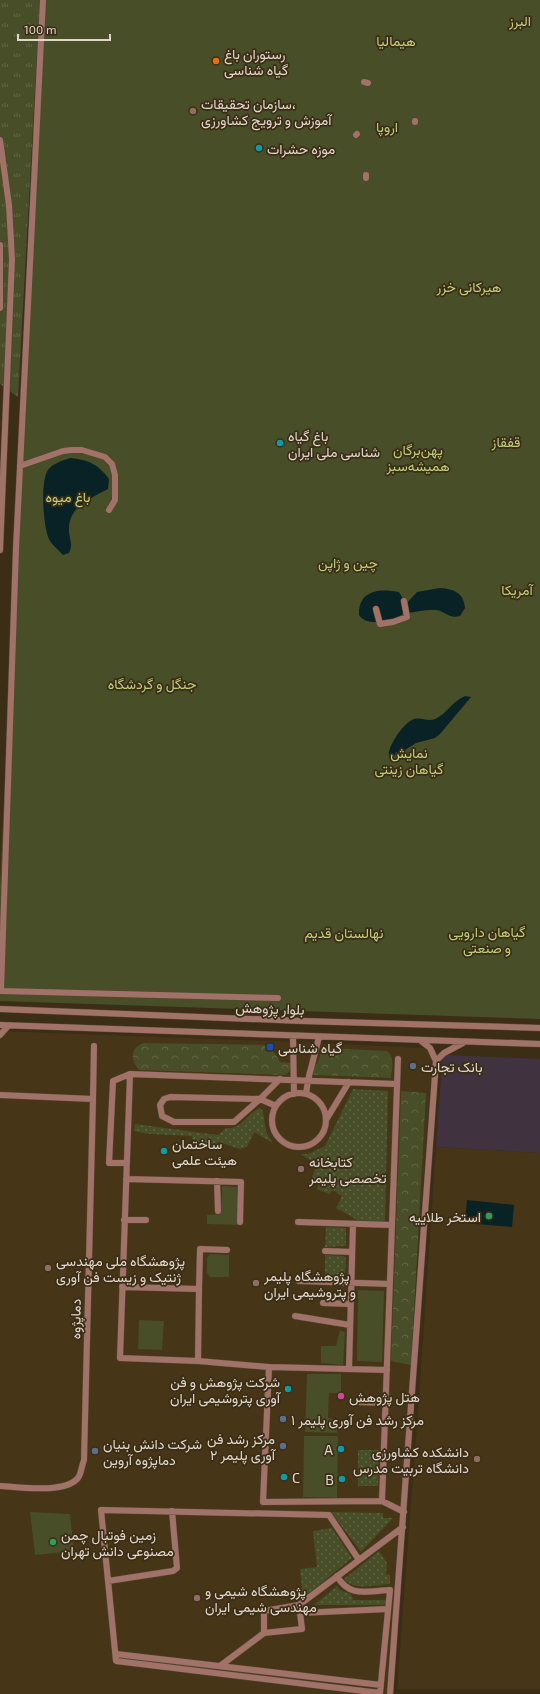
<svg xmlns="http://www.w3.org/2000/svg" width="540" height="1694" font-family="'Exo 2',Vazirmatn,sans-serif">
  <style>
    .commercial { fill: #40323f }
    .built { fill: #463516 }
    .grass { fill: url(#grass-dots) }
    .forest { fill: url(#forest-crowns) }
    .park { fill: url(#park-tufts) }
    .garden { fill: #474e28 }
    .water { fill: #092226 }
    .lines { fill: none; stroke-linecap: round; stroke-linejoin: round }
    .minor-casing { stroke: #554833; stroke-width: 7 }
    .minor { stroke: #a17267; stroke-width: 6 }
    .food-dot { fill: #e8710a; stroke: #3b2d16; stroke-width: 1.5 }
    .education-dot { fill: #8d6e63; stroke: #3b2d16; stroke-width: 1.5 }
    .culture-dot { fill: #0f9aa8; stroke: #3b2d16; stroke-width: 1.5 }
    .transit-dot { fill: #1a4fb4; stroke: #3b2d16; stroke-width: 1.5 }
    .service-dot { fill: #5c6f8a; stroke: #3b2d16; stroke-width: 1.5 }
    .leisure-dot { fill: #2e9e5b; stroke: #3b2d16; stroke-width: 1.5 }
    .hotel-dot { fill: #d1479c; stroke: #3b2d16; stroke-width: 1.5 }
    .labels { text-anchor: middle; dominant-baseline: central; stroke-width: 3.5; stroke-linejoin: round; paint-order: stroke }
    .park-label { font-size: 14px; fill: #becf7b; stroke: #3b2d16 }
    .poi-label { font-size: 14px; fill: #e0d7ca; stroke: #3b2d16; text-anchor: start }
    .street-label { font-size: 14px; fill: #e0d7ca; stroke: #3b2d16 }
  </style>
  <defs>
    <pattern id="grass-dots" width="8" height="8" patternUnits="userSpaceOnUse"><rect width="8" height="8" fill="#474e28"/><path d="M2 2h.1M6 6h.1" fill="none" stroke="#616746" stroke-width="1.8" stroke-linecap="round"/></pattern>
    <pattern id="forest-crowns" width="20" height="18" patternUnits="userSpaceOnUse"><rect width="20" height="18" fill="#474e28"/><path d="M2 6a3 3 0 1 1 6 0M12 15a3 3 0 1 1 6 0" fill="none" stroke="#616746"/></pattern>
    <pattern id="park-tufts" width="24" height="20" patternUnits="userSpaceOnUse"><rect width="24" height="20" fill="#474e28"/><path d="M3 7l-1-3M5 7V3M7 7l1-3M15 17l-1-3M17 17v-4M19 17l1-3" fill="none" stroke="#616746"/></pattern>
  </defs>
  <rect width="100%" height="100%" fill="#3b2d16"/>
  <path class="commercial" d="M447,1055l93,4v94l-104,-6 6,-84 1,-4z"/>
  <path class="built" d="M0,1031l298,11 126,6 5,5 3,7 -45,634h-387z
    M436,1147l104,6v536h-143l22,-291z"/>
  <path class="grass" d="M353,1089l35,2 -3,130h-26l-23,-13 6,-12 -9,-6 -4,4 -12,-5 2,-7 -8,-2 6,-16 -17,-10h8l17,-8z
    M260,1108l3,3 3,21 7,11 -19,-11 -7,15 -7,2 -22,-7 -4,8 -7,-6 -14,-2 -1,-6 -43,-2 -15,-3 1,-7 83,11 8,-7c18,1 20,-15 34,-20z
    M326,1227l20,1v18l-21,1z
    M325,1255l19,1 2,2 -1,17 -2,3h-18z
    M358,1450h21l-1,36h-20z
    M331,1512l52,1v5h10l-32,34z
    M332,1528l20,30 -45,37 -25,2v-6l20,-3 -2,-19 17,-2 -4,-36z
    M379,1551l8,12 -1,11 4,1v9c-13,1 -38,7 -46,-5z
    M337,1586l3,4 11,4 2,6h34l-1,5h-72z"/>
  <path class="forest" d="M144,1043l127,2c1,5 6,11 9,17l10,1v8l-5,4 -146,-5c-9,-10 -9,-23 5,-27z
    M326,1048l61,3c8,7 5,17 4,27l-77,-3 -2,-2 2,-9h3l5,-14z
    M401,1091l25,2 -15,272 -20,-4z"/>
  <path class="park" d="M0,0h40l-22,397 -18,-13z"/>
  <path class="garden" d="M42,0h498v1019l-540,-18v-116z
    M222,1186l15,1v38l-30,-1v-9l14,-1z
    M210,1254l19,1v22h-19l-3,-4v-15z
    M358,1290l26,1 -2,71 -25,-1z
    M139,1320l25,1 -2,29 -24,-1z
    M340,1330l5,2 -2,33 -22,-2v-17h15z
    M307,1374h34v19h-12l-1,25 10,2 -1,13 -32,-1z
    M304,1436h34l-1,62 -34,-1z
    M30,1512l40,2 4,37 -39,4z"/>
  <path class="water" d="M70,458c19,2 28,6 39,21l-1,10c-19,10 -41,19 -39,43 1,9 4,13 0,21l-6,2c-4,-5 -10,-9 -13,-14 -7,-12 -9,-53 -4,-67 3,-10 16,-13 24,-16z
    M440,588c14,1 24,5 25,20l-5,8c-11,3 -15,-5 -24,-6 -9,-1 -22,3 -32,3 -10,9 -38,14 -45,2 -1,-25 21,-27 40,-23l3,5v4l4,3 11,-12z
    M465,696l6,1 -31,37 -5,4 -19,5 -17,11 -3,-2 -2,5 -4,1 -1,-2c-2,-9 15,-34 25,-37 7,-2 14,3 21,0 12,-5 16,-17 30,-23z
    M467,1200l47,5 -2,22 -47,-4z"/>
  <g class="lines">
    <g class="minor-casing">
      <path id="minor" d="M43,0l-27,549 -15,442 277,7
        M364,82l4,1
        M415,121v1
        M356,135l1,-1
        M0,140l9,65 3,54 -12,291
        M366,178v-3
        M0,245v63
        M20,466l43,-15 9,-1h10l23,7 7,7 3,11v25l-6,10
        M376,609l4,15 13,-2 14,-5 -3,-16
        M0,1009l302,12 238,7
        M0,1025l540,19
        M0,1035l8,-9
        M293,1036l1,58
        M436,1061l8,-8 19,-10
        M396,1084l-266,-10 -10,284 78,3 71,6 -6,135 119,-1 22,11
        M272 1120a27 27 0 1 1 54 0a27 27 0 1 1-54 0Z
        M306,1094l2,-14 11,-43
        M0,1095l93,4 -9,361c-2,5 -3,14 -6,18 -13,16 -59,9 -78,8
        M170,1097l90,2 -26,23h-60l-12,-6 -2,-11 4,-6z
        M93,1099l1,-53
        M276,1106l-16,-7 20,-20
        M326,1120l23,-38
        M127,1163h-18l4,-82 17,-7
        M126,1179l115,3 -1,40
        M217,1181l1,30
        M124,1220h22
        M298,1222l94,3
        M325,1251l27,1
        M299,1281l91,3
        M122,1287l77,2 1,-40 27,1
        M323,1303l27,1
        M295,1316l55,9
        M198,1361l1,-72
        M269,1367l118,3
        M349,1369l4,-145
        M358,1402l28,1
        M382,1501l16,-442
        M337,1576c12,22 31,15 53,14l-10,103 -264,-32 -15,-151 228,5 30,45
        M108,1581l65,-10 4,-3 -5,-57
        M299,1605l3,24 -38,4v-22l35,-6 104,-78
        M300,1613l88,-4
        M116,1654l265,31
        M220,1666l44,-33
        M390,1694l46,-633 -6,-13 -9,-7"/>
    </g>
    <use href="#minor" class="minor"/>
  </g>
  <circle class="food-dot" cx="216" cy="61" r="4"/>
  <g class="education-dot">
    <circle cx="193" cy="111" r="4"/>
    <circle cx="301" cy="1169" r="4"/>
    <circle cx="48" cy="1268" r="4"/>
    <circle cx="256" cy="1283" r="4"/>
    <circle cx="477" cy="1459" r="4"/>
    <circle cx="197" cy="1598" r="4"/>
  </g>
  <g class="culture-dot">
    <circle cx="259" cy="148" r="4"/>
    <circle cx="280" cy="443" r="4"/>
    <circle cx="164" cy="1151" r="4"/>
    <circle cx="288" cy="1389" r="4"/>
    <circle cx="341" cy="1449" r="4"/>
    <circle cx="284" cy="1477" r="4"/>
    <circle cx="342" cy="1479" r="4"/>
  </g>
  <rect class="transit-dot" x="266" y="1043" width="8" height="8" rx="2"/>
  <g class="service-dot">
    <circle cx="413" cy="1066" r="4"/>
    <circle cx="283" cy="1419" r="4"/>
    <circle cx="283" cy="1446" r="4"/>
    <circle cx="95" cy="1451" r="4"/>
  </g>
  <g class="leisure-dot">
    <circle cx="489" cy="1216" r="4"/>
    <circle cx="53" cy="1542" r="4"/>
  </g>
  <circle class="hotel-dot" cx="341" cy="1396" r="4"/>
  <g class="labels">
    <g class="park-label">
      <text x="520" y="20">البرز</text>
      <text x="396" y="40">هیمالیا</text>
      <text x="387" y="126">اروپا</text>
      <text x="469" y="286">هیرکانی خزر</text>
      <text x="506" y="441">قفقاز</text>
      <text x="418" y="449">پهن‌برگان<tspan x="418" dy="16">همیشه‌سبز</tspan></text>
      <text x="68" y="496">باغ میوه</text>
      <text x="348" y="562">چین و ژاپن</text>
      <text x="517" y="589">آمریکا</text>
      <text x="152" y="683">جنگل و گردشگاه</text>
      <text x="409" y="752">نمایش<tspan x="409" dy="16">گیاهان زینتی</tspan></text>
      <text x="487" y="931">گیاهان دارویی<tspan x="487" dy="16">و صنعتی</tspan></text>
      <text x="344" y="932">نهالستان قدیم</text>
    </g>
    <g class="poi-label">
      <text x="224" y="53">رستوران باغ<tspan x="224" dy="16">گیاه شناسی</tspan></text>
      <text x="201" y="103">سازمان تحقیقات،<tspan x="201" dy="16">آموزش و ترویج کشاورزی</tspan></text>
      <text x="267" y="148">موزه حشرات</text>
      <text x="288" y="435">باغ گیاه‌<tspan x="288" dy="16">شناسی ملی ایران</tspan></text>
      <text x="278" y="1047">گیاه شناسی</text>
      <text x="421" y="1066">بانک تجارت</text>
      <text x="172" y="1143">ساختمان<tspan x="172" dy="16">هیئت علمی</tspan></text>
      <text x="309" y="1161">کتابخانه<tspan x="309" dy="16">تخصصی پلیمر</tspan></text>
      <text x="481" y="1216" text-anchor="end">استخر طلاییه</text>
      <text x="56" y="1260">پژوهشگاه ملی مهندسی<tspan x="56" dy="16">ژنتیک و زیست فن آوری</tspan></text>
      <text x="264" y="1275">پژوهشگاه پلیمر<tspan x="264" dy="16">و پتروشیمی ایران</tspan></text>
      <text x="280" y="1381" text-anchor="end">شرکت پژوهش و فن<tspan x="280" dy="16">آوری پتروشیمی ایران</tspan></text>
      <text x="349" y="1396">هتل پژوهش</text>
      <text x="291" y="1419">۱ مرکز رشد فن آوری پلیمر</text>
      <text x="275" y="1438" text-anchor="end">مرکز رشد فن<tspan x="275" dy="16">آوری پلیمر ۲</tspan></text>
      <text x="103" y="1443">شرکت دانش بنیان<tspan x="103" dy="16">دماپژوه آروین</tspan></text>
      <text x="333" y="1449" text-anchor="end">A</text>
      <text x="469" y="1451" text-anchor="end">دانشکده کشاورزی<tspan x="469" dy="16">دانشگاه تربیت مدرس</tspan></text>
      <text x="292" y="1477">C</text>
      <text x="334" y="1479" text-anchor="end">B</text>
      <text x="61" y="1534">زمین فوتبال چمن<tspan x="61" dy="16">مصنوعی دانش تهران</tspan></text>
      <text x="205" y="1590">پژوهشگاه شیمی و<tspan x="205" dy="16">مهندسی شیمی ایران</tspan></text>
    </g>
    <g class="street-label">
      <text transform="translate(270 1008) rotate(2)">بلوار پژوهش</text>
      <text transform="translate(75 1319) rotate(-89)">دماپژوه</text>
    </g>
  </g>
  <path d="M18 34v6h92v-6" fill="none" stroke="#e0d7ca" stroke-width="2"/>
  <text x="24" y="34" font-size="12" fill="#e0d7ca" stroke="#3b2d16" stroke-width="3" paint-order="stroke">100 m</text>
</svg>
